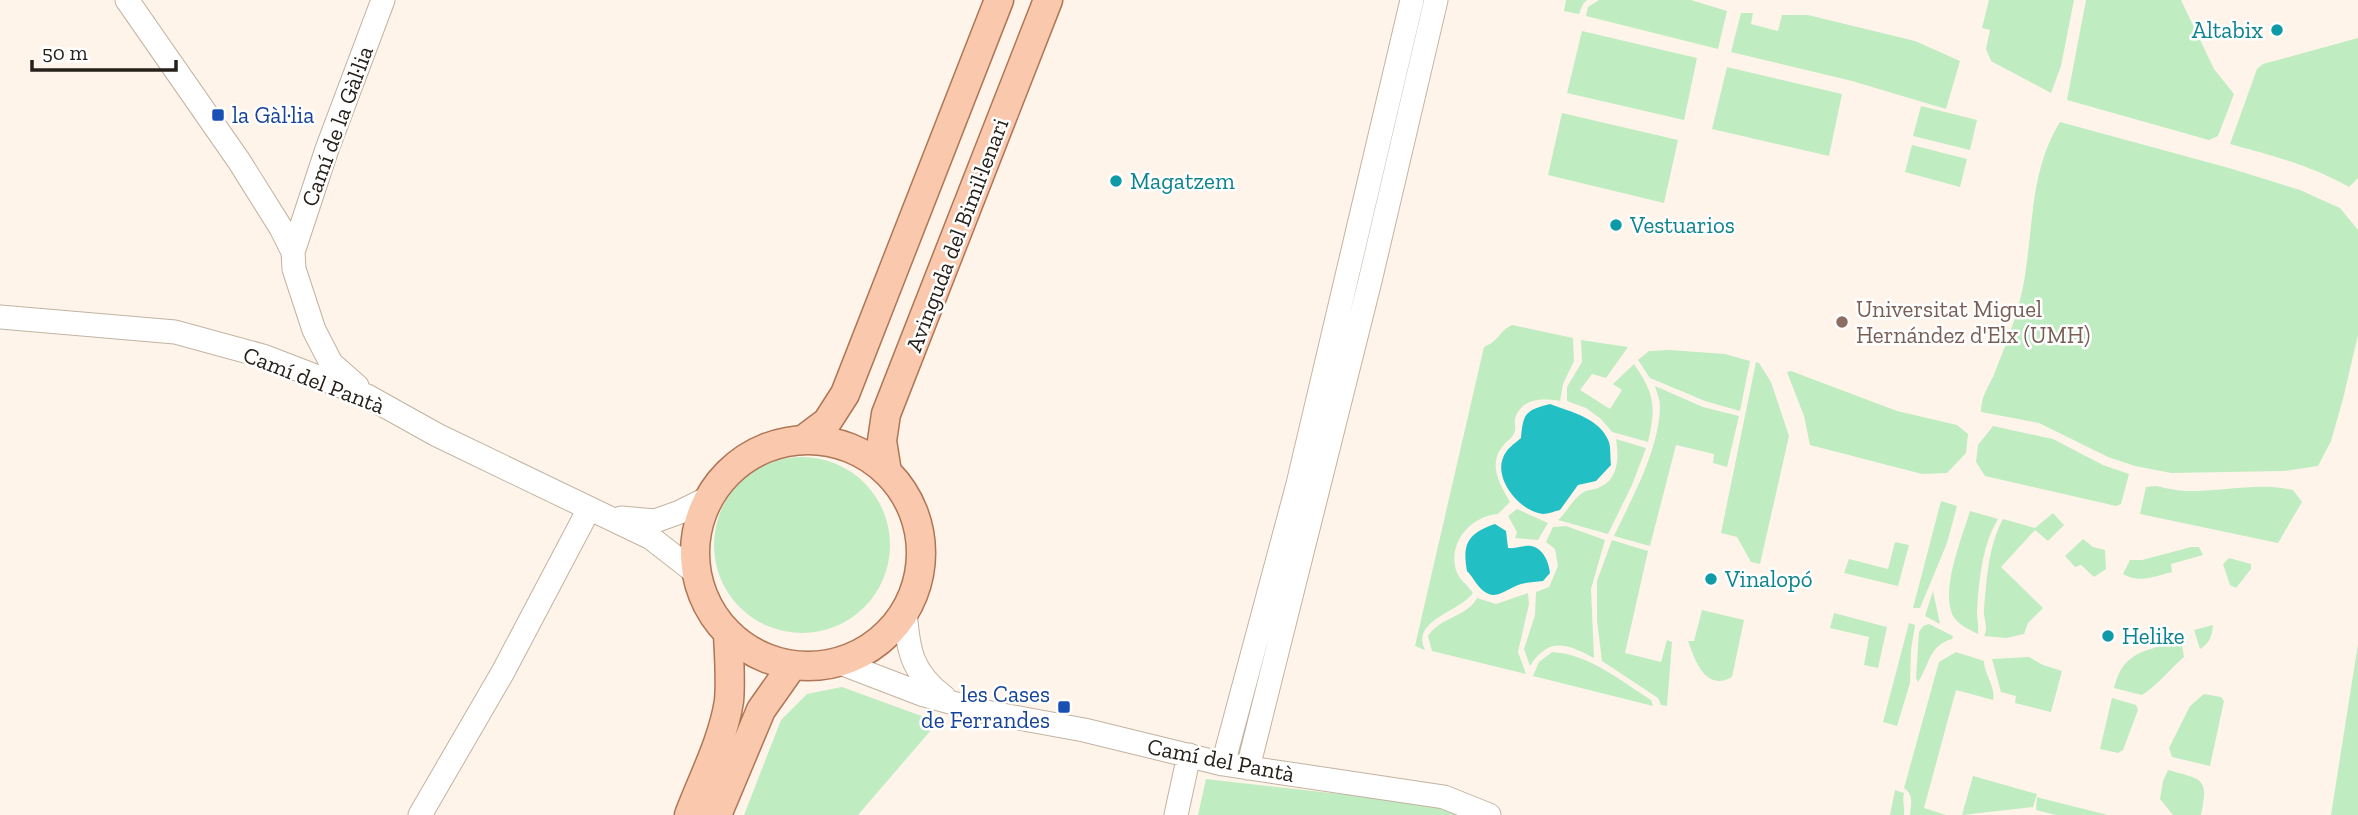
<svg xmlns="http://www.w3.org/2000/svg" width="2358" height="815" font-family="'Zilla Slab',serif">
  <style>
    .green { fill: #c0ecc2 }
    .water { fill: #22bfc5 }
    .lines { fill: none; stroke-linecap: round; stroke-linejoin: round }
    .minor-casing { stroke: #c2b3a1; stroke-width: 25 }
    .major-casing { stroke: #ae7656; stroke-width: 31 }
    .minor { stroke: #fff; stroke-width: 23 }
    .major { stroke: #fac8ad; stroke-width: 28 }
    .culture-dot { fill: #0f9aa8; stroke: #fff; stroke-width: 2.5 }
    .transit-dot { fill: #1a4fb4; stroke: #fff; stroke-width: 2.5 }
    .education-dot { fill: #8d6e63; stroke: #fff; stroke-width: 2.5 }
    .labels { text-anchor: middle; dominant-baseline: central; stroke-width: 5; stroke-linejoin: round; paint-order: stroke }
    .culture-label { font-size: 23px; fill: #0d838f; stroke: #fff; text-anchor: start }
    .transit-label { font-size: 23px; fill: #164399; stroke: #fff; text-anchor: start }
    .street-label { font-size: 23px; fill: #26201a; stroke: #fff }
    .education-label { font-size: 23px; fill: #785e54; stroke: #fff; text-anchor: start }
  </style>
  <rect width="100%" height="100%" fill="#fff4e9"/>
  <path class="green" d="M1566,0h21l-4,4 -4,10 -15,-3z
    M1599,0h92l36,11 -9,38 -132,-33 2,-9z
    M1989,0h85l-13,66 -10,27 -60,-32 -5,-12 4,-19 -8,-2z
    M2086,0h95l33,69 20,25 -16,42 -9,4 -142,-40z
    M1741,13h12l-2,11 27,7 4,-16h26l107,26 45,20 -14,48 -94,-28 -121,-29z
    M1582,31l115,27 -13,62 -117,-27z
    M2358,38v140l-9,9c-37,-21 -78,-32 -119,-43l27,-75 6,-5z
    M1727,67l115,27 -13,62 -117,-27z
    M1921,106l56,14 -7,30 -57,-14z
    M1562,113l116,27 -14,63 -116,-28z
    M2060,122l169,46 71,22 40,18 18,22v105l-15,64 -12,42 -13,25 -34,5 -113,2 -36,-7 -27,-9 -69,-34 -58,-11c0,-17 8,-25 14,-40 9,-23 19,-48 25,-72 15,-59 6,-123 40,-178z
    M1912,145l55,14 -7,28 -55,-15z
    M1512,325l61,13 1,23 -11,23 -3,17c-17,-3 -39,-3 -45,18 -1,4 1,7 0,11 -1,8 -9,11 -13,17 -14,18 -2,38 8,55l-12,12c-27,2 -50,28 -42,56 3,10 12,15 17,23 -13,19 -63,27 -48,57l-10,-4 69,-299c15,-6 16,-17 28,-22z
    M1581,340l47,7 -22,31 -14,-4 -12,16 30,19 12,-19 -9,-6 21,-20c21,30 22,43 14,78l-36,-10 -11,-13 -15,-11 -19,-7v-14l15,-25z
    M1670,350l55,4 25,7 -10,50 -35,-10 -55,-23 -12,-18 11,-9z
    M1756,362l3,1 12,19 18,54 -29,128 -9,-2 -14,-25 -16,-4z
    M1791,371l106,40 60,14 11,9 -2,19 -19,20 -25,1 -112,-29 -6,-29 -17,-44z
    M1655,386l48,21 36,9 -12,51 -14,-4 1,-9 -38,-9 -26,101 -36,-10c18,-38 45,-86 46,-129 0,-7 -3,-14 -5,-21z
    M1993,426l60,13 50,26 26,9 -8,30 -5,2 -131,-30 -9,-14 2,-17z
    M1616,439l30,9 -14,37 -24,49 -50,-14c9,-8 16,-23 26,-28 5,-3 11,-2 16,-5 19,-8 19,-31 16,-48z
    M714 545a88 88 0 1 1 176 0a88 88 0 1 1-176 0Z
    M2156,486c10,2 22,5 32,5 36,1 69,-9 105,-1l9,12 -24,41 -138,-29 6,-27z
    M1941,501l16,5 -10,37 -27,65h-7z
    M1517,509l31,14 -10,17 -23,-2 2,-6 -9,-16z
    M1970,511l28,8c-16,26 -19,62 -21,93 0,7 2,14 1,22 -8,-4 -17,-8 -23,-15 -17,-24 7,-81 15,-108z
    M2053,513l11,12 -16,16 -13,-11 -34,37 42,41 -15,15 -4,11 -18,4 -22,-2c5,-9 -1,-17 0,-27 3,-31 4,-62 19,-90l32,9z
    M1566,526l39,14 -14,49 3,69c-27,-14 -45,-22 -64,8l-6,-17 11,-34 1,-23 13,-5 9,-21 -3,-17 -9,-7 7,-15z
    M2083,539l10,8 12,3 1,19 -12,8 -13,-12 -6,2 -10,-11z
    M1612,540l36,11 -23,102 36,9 6,-22 5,2 -5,64 -6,-1 -3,-7 -56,-37 -5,-40v-40z
    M1895,542l14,3 -11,41 -54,-13 5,-14 39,10z
    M2191,547h8l4,8 -32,9 1,8c-17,4 -33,12 -49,2l7,-14h12z
    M2229,558l22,6v5l-15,19 -6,-3 -7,-21z
    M1933,591l7,33 -15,-8z
    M1528,593l1,11 -11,48 8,22 -94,-23 -4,-15c12,-19 39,-19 49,-38l19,6z
    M1702,610l42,10 -12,57c-27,15 -37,-17 -44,-36h6z
    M1834,613l53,14 -9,41 -14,-3 5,-28 -39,-9z
    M1909,623l6,2 -4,25 -1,33 -13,43 -14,-4z
    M1929,624l24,12 -1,3c-23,6 -23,27 -34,43l-2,-4 3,-46 4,-6z
    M2213,625c-1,11 -3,18 -13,24l-6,-19z
    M2180,634l4,23c-14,12 -26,28 -42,38l-28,-7c7,-28 20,-35 47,-42l-1,-7z
    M2358,644v171h-27z
    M1552,652c37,2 69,29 99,48l2,6 -120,-30 6,-14z
    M1956,652l28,9c0,13 12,26 9,39l-37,-10 -32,118 22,7h-36c1,-11 4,-20 -6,-27l35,-126z
    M2029,657l14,8 19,6 -11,41 -36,-9 1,-7 -15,-4 -9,-33z
    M842,687l96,35 -80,93h-114l37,-95 26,-26z
    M2204,694l17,3 3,4 -14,65 -38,-9 -3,-9 21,-42z
    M2112,698l24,7 2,5 -15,40 -5,3 -18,-4z
    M2168,770c34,10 41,6 33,45h-28l-13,-16 3,-18z
    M1973,776l64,18 -4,13 -71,8z
    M1206,779l232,26 21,10h-261z
    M1895,790l9,3c-2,9 1,14 0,22h-14z
    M2037,797l7,2 64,16h-52l-20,-5z"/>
  <path class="water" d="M1550,404c21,8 50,14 59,38 2,7 1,16 2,23l-15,16 -18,4 -18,25c-5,1 -12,4 -17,4 -22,-2 -49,-34 -40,-56 3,-9 11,-14 18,-20 2,-24 4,-28 29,-34z
    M1495,524l11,7 2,17c7,1 15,-3 23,-2 12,2 18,16 19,27l-7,8c-7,1 -15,1 -22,3 -12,3 -24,17 -36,8 -8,-5 -11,-14 -18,-21 -5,-27 1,-38 28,-47z"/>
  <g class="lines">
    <g class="minor-casing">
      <path id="minor" d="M127,0l112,161 42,67 12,24 1,17 20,61 17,33 26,23
        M293,252l34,-103 56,-149
        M0,317l175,15 88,24 104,40 70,39 214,103 45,35
        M621,518l34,3 25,-9 30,-15
        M905,610c3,40 6,62 39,87
        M838,662l86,33 62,17 98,18 139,34 221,33 45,18
        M1223,764l75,-280 114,-484
        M1248,768l122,-487 66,-281
        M420,815l83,-143 86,-163
        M1176,815l13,-60"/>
    </g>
    <g class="major-casing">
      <path id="major" d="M803,440l24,-18 18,-28 154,-394
        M695 553a113 113 0 1 1 226 0a113 113 0 1 1-226 0Z
        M887,472l-5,-31 4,-27 162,-414
        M689,815c14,-37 34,-75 40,-114 2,-22 0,-45 -1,-67
        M717,815l44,-105 31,-44"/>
    </g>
    <use href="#minor" class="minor"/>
    <use href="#major" class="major"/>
  </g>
  <g class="culture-dot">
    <circle cx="2277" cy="30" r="7"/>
    <circle cx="1116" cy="181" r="7"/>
    <circle cx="1616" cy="225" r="7"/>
    <circle cx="1711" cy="579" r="7"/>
    <circle cx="2108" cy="636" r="7"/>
  </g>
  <g class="transit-dot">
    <rect x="211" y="108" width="14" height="14" rx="3.5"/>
    <rect x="1057" y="700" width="14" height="14" rx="3.5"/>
  </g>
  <circle class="education-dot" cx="1842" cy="322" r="7"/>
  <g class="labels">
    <g class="culture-label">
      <text x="2263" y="30" text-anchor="end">Altabix</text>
      <text x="1130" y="181">Magatzem</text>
      <text x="1630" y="225">Vestuarios</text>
      <text x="1725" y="579">Vinalopó</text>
      <text x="2122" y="636">Helike</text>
    </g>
    <g class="transit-label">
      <text x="232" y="115">la Gàl·lia</text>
      <text x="1050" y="694" text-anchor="end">les Cases<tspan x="1050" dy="26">de Ferrandes</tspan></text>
    </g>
    <g class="street-label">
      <text transform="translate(337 126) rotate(-70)">Camí de la Gàl·lia</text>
      <text transform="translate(957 235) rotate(-69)">Avinguda del Bimil·lenari</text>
      <text transform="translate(314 380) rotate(21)">Camí del Pantà</text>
      <text transform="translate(1221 760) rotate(11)">Camí del Pantà</text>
    </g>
    <g class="education-label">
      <text x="1856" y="309">Universitat Miguel<tspan x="1856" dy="26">Hernández d'Elx (UMH)</tspan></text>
    </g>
  </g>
  <path d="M32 60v10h144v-10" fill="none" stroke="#26201a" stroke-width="3.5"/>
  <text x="42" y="60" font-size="21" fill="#26201a" stroke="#ffffff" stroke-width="5" paint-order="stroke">50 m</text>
</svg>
